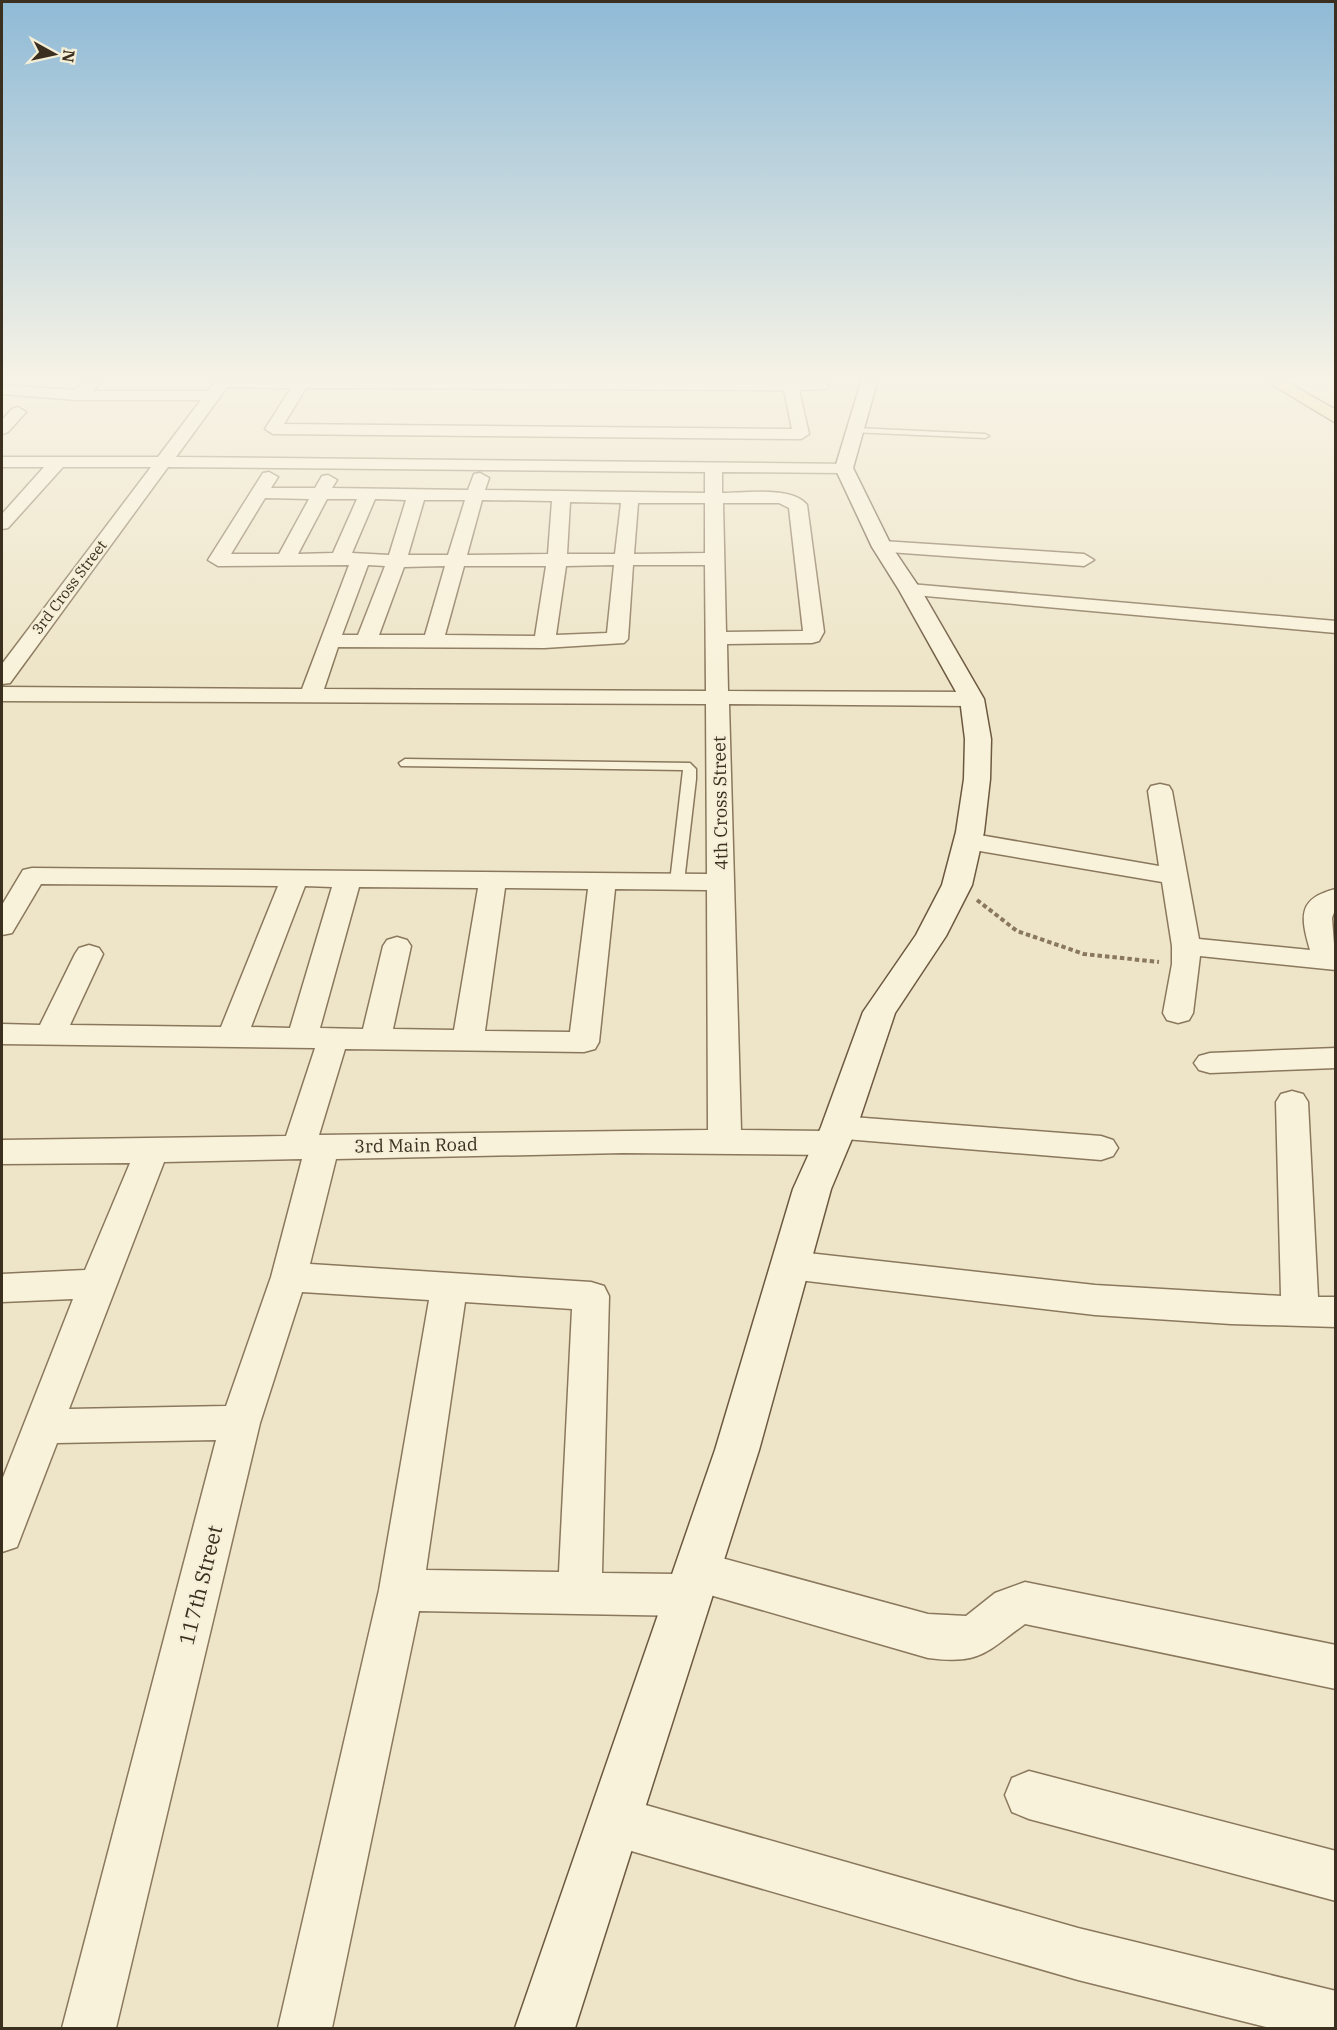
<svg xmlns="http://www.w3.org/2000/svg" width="1337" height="2030" font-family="'IBM Plex Serif',serif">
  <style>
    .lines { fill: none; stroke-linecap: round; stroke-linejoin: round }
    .lane-casing { stroke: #8a785d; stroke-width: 3 }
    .street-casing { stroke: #8a785d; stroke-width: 3 }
    .secondary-casing { stroke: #6c5940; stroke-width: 3 }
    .primary-casing { stroke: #584631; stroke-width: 3 }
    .path { stroke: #8a785d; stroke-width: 4; stroke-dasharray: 4.5 3; stroke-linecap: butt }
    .lane { fill: #f9f2db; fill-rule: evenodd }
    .street { fill: #f9f2db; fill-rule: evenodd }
    .secondary { fill: #f9f2db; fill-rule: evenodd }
    .primary { fill: #f0dda1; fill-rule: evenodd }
    .labels { text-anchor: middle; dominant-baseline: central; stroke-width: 4.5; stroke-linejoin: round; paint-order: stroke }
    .far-street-label { font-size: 15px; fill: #3b2f20; stroke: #f6efd7 }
    .street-label { font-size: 18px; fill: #3b2f20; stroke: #f6efd7 }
    .near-street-label { font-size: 21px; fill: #3b2f20; stroke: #f6efd7 }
  </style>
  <rect width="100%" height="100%" fill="#eee5c8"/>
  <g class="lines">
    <g class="lane-casing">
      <path id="lane" d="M855,428l130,6 4,2 -4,2 -133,-6 -1,-2z
        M405,759l285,4 6,6v10l-12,103 -7,4 -7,-4 13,-112 -282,-4 -2,-3z"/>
    </g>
    <g class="street-casing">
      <path id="street" d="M86,382h15l-8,9h115l7,-9 611,1 2,3 -2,3 -27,1 10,44 -8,5 -528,-5 -8,-5 26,-41 -64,-1 -51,70 674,7 2,4 -8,5 -122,-1v21c22,0 71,-7 85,12l17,127 -5,9 -7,2 -85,1 1,47 244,1 8,2 3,5 -3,5 -8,2 -243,-2 12,426 84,1 -2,-4 4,-8 12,-3 262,20 12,4 5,8 -5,8 -12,4 -256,-21 3,4 -5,8 -12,4 -208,-2 -287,6 -26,105 281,18 13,4 5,10 -7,277 74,1 -2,-3 7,-14 15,-6 232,63 38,2 29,-23 30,-11 311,63v44l-311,-65c-39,28 -44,41 -97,34l-218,-63 -6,15 -16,6 -269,-5 -87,417h-54l101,-438 50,-290 -127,-8 -42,131 -144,605h-54l154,-588 -159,3 -40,104 -15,5v-72l71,-181 -71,3v-28l83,-4 45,-107 -128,1v-24l284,-4 29,-88 -313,-4v-20l38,1 35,-71 4,-6 10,-3 10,3 4,6 -33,71 151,2 57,-141 -237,-2 -29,49 -10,2v-30l21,-35 9,-2 675,6 -1,-170 -704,-3v-14l300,2 47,-124 -131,1 -10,-6 55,-87 6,-1 9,5 -7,11h44l7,-12 6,-1 9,5 -5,8 136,2 6,-16 6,-1 9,5 -4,12 220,3v-21l-537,-5 -158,216 -8,1v-20l149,-197h-88l-55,61 -6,1v-15l42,-47h-42v-10h156l43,-57h-124l-75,-6v-9l72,5zM306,388l478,2 8,39 -508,-5zM265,498l44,1 -30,55h-48zM327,499h30l-24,54 -35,1zM375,499l31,1 -17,55 -37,-2zM424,500h41l-17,55h-40zM482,500l70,1 -4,53 -81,1zM570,502l51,1 -6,51h-48zM638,503h67v50l-71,1zM723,503h56l10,5 14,123 -77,1zM368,565l17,1 -27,69h-16zM614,565l-7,68 -51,2 10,-69zM633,565h72l1,126 -382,-2 14,-42 206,1 80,-5 4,-4zM445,566l-20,69h-46l25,-68zM464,566h82l-11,70 -90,-1zM305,886l27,1 -42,141 -39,-1zM359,887l119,1 -24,142 -61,-1 18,-83 -4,-6 -10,-3 -10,3 -4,6 -20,83 -43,-1zM505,888l83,1 -18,143 -85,-1zM615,889l92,1 1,240 -389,5 26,-86 239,3 11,-3 4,-7zM302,1159l-31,118 -45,129 -157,3 95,-247zM465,1302l107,7 -13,263 -133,-2z
        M18,407l8,5 -18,20 -6,2v-14l10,-11z
        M882,541l202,13 10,6 -10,6 -209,-15 -2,-4 2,-4z
        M910,584l426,37v12l-433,-39 -3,-4 3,-4z
        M1160,784l9,2 3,5 27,148 111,11c-10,-34 -12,-52 26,-61v18l-4,11 4,52 -136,-14 -7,57 -4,7 -11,3 -11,-3 -4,-7 9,-49v-18l-10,-64 -194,-33 -9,-3 -4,-5 4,-5 9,-3 191,33 -11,-75 3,-5z
        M1336,1048v20l-126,5 -11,-3 -5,-7 5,-7 11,-3z
        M1292,1091l11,3 5,8 10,195h18v30l-105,-3 -136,-9 -305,-36 -13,-4 -5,-10 5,-10 13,-4 305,34 186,11 -5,-194 5,-8z
        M1029,1771l307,80v50l-307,-82 -17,-7 -7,-17 7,-17z
        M614,1796l464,132 258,63v37h-66l-192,-48 -464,-134 -17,-8 -8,-17 8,-17z"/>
    </g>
    <g class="secondary-casing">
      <path id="secondary" d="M861,382h16l-24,86 39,79 29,43 63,109 7,40 -1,40 -6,53 -12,53 -26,51 -51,77 -38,114 -26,62 -72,261 -184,578h-60l200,-578 78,-261 28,-62 42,-115 53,-77 26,-50 14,-53 8,-53 1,-40 -5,-40 -61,-109 -27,-43 -37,-79z"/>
    </g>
    <g class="primary-casing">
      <path id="primary" d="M1268,382h19l49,28v13z"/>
    </g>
    <path class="path" d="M977,900l40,31 67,23 75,8"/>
    <use href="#lane" class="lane"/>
    <use href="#street" class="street"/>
    <use href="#secondary" class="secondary"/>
    <use href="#primary" class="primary"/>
  </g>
  <linearGradient id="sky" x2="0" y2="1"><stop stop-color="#8fbad6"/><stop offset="0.57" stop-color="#f7f3e6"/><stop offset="1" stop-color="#f7f3e6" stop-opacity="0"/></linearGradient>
  <rect width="1337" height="666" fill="url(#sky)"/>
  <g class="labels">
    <g class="far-street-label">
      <text transform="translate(69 587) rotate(-53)">3rd Cross Street</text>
    </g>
    <g class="street-label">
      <text transform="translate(720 803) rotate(-91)">4th Cross Street</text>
      <text transform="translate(416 1145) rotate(-1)">3rd Main Road</text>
    </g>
    <g class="near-street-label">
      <text transform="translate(200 1585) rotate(-76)">117th Street</text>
    </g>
  </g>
  <rect width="1337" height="2030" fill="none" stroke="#3b2f20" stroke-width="6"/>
  <g transform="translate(54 54) rotate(98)" stroke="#f6efd7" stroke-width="4.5" paint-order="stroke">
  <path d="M0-4.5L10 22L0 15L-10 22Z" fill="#3b2f20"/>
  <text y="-9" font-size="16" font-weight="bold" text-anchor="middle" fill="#3b2f20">N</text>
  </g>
</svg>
